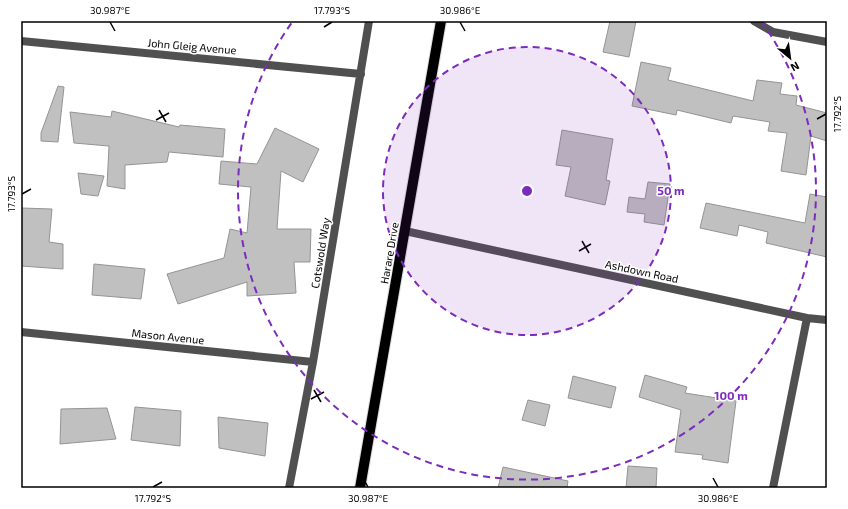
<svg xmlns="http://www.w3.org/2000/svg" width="848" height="509" font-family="'Exo 2',sans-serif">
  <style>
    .building { fill: #c0c0c0; stroke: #949494 }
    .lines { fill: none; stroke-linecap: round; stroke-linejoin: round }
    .primary-casing { stroke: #dbdbdb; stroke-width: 12 }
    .minor { stroke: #505050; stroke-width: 8 }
    .primary { stroke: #000; stroke-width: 10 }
    .ticks { fill: none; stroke: #000; stroke-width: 1.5 }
    .ring { fill: none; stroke: #7b2cbf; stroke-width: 2; stroke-dasharray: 7 5 }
    .labels { text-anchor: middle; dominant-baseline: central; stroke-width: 3; stroke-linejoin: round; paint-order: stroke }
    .street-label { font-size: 11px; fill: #000; stroke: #fff }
    .centre { fill: #7b2cbf; stroke: #fff; stroke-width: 2 }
    .ring-label { font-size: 12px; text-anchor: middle; font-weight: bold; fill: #7b2cbf; stroke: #fff; stroke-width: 3; stroke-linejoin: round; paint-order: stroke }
    .neatline { fill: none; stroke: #000; stroke-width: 1.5 }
    .ticks-label { font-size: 10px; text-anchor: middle; fill: #000 }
  </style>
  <rect width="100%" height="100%" fill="#fff"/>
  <path class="building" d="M610,21h26l-7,36 -26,-5z
    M641,62l30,6 -3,12 85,21 4,-21 25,3 -2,11 17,2 -1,9 31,8v28l-16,-5 -5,39 -25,-4 6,-38 -19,-2 2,-9 -37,-6 -2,7 -54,-13 -1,5 -44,-9z
    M58,86l6,1 -6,55 -17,-1v-8z
    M112,111l67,16 1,-2 45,4 -2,28 -54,-5 -2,10 -42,3v24l-18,-3 2,-40 -35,-3 -4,-31 41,5z
    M275,128l44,21 -16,33 -22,-11 -4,58h34l-1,33h-16l2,31 -49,3v-14l-69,22 -11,-30 57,-16 6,-29 17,4 4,-46 -32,-3 2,-23 36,3z
    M562,130l51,9 -7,41 4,1 -5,24 -40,-9 6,-29 -15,-2z
    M78,173l26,3 -6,20 -17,-2z
    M648,182l22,2 -6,41 -20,-3 1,-8 -18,-2 2,-15 16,2z
    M810,194l17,3v60l-61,-14 2,-11 -29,-7 -2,11 -37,-8 6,-25 99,20z
    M21,208l31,1 -3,33 14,2v25l-42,-3z
    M94,264l51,5 -4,30 -49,-4z
    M645,375l42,12 -2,6 51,8 -8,62 -26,-4 1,-4 -28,-3 6,-42 -42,-13z
    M573,376l43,11 -5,21 -43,-10z
    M528,400l22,5 -5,21 -23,-6z
    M135,407l46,4 -1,35 -49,-6z
    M107,408l9,31 -56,5 1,-35z
    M218,417l50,6 -3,33 -46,-8z
    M628,466l29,2 -1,20h-30z
    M503,467l65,14 -1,7h-69z"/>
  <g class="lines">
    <g class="primary-casing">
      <path id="primary" d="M360,488l81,-467"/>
    </g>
    <path class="minor" d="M754,21l19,11 54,10
      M21,41l340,33
      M405,231l402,87 20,2
      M21,332l292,30
      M289,488l24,-126 56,-341
      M773,488l34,-170"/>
    <use href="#primary" class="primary"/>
  </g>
  <path class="ticks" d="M110,22l5,9M460,22l5,9M324,27l8,-5M159,110l7,12M817,119l9,-5M156,120l13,-7M22,194l9,-5M582,241l7,12M579,251l12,-7M314,390l7,12M311,399l13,-7M363,478l5,9M713,478l5,9M153,487l9,-5"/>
  <circle cx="527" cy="191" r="144" fill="#7b2cbf" fill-opacity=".12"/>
  <g class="ring">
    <circle cx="527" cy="191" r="144"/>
    <path d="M761 21A289 289 0 1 1 293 21"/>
  </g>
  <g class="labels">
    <g class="street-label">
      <text transform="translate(192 46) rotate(5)">John Gleig Avenue</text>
      <text transform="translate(320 253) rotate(-81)">Cotswold Way</text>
      <text transform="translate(389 253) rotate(-80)">Harare Drive</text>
      <text transform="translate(642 271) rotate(12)">Ashdown Road</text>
      <text transform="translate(168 336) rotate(6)">Mason Avenue</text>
    </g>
  </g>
  <circle cx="527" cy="191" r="6" class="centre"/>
  <g class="ring-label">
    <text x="671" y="195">50 m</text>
    <text x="731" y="400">100 m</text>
  </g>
  <rect width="848" height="509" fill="none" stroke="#ffffff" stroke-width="44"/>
  <g transform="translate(790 58) rotate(151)" stroke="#ffffff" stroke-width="3" paint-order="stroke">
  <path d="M0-3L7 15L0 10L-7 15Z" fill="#000000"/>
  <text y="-6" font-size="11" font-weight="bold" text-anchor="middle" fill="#000000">N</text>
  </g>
  <rect x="22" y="22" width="804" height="465" class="neatline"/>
  <g class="ticks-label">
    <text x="110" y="14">30.987°E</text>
    <text x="332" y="14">17.793°S</text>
    <text x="460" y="14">30.986°E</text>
    <text transform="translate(837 114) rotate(-90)" y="4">17.792°S</text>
    <text transform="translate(11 194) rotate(-90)" y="4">17.793°S</text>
    <text x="153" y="502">17.792°S</text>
    <text x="368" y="502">30.987°E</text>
    <text x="718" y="502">30.986°E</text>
  </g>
</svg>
